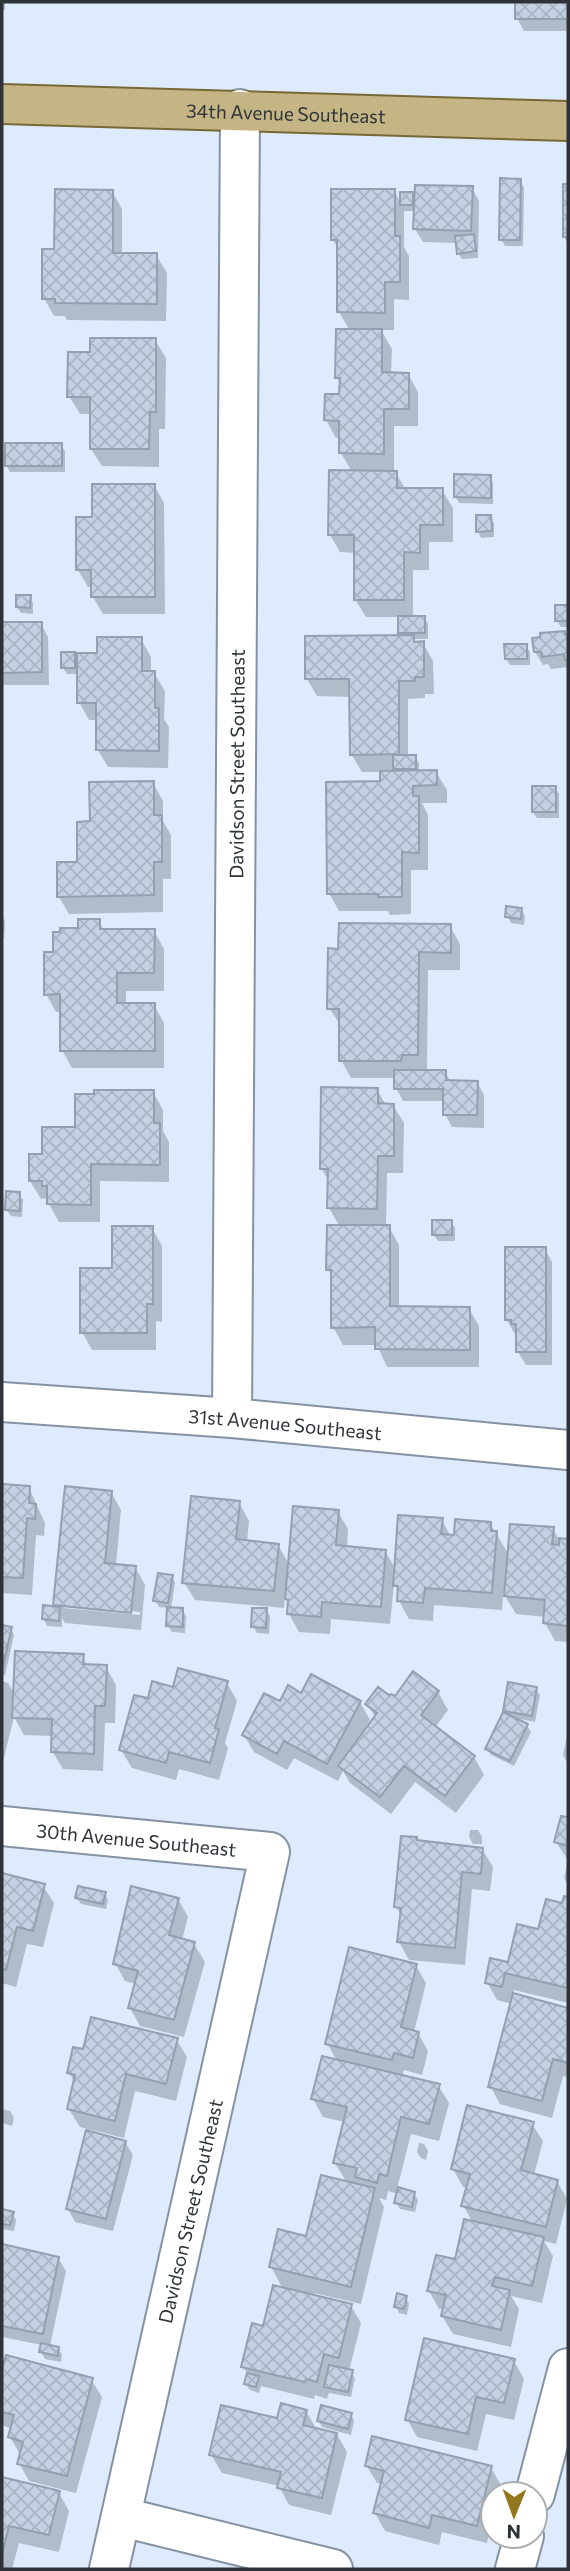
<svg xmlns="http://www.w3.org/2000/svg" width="570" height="2571" font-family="Commissioner,sans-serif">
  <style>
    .shadow { fill: #0003; fill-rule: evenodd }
    .building { fill: url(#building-cross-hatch); stroke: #93a0b0; stroke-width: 2 }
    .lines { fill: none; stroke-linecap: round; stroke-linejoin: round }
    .minor-casing { stroke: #8592a2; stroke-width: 42 }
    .major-casing { stroke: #776835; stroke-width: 42 }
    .minor { stroke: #fff; stroke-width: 38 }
    .major { stroke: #c5b584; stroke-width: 38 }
    .labels { text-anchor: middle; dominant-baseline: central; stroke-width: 5; stroke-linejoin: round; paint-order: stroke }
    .street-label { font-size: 19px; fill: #2e333a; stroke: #fff }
  </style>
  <defs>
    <pattern id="building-cross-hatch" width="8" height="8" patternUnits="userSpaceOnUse" patternTransform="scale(1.75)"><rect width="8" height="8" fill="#c4d1e2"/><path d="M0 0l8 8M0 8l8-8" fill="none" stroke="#a9b4c3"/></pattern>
  </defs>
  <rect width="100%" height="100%" fill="#ddebfc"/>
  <path class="shadow" d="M2,2h3v8h-3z
    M517,2h51v29h-44l-7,-13z
    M520,181l4,6 -1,59h-18l-4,-7z
    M565,185h3v59l-4,-7z
    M472,188l7,13 -1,57 -16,1 -4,-6 -1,-10 -34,-1 -8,-13 1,-18h-12v36l5,9v44l-15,-1v31h-13l11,19 -1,25h17l10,18v34h-24v47h2l10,17h36l11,18v34h-24v28h-16v48h11l4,6v15h-14l3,4h6l10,18 1,33h-9v4l-17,1v58h7l4,6v9h17l11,18v13h-25l6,12v55h-17v44l-21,1 -2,-4h-49l-10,-18 53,-110v-11h-20l-11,-18v-57l-34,-1 -10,-17 95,-42 -2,-4 -1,-16h-33l-11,-18 1,-46 -16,-1 -10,-17 22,-63 -11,-19v-15h-5l-10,-18 15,-25v-10l-4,-7 13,-47 -11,-19v-62l-6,-10 61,-49 8,14 10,-11 4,7z
    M112,191l10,18v46h34l11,18 -1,48 -99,-1 -2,-4h-11l-10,-18 12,-47z
    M155,340l11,18 -1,71h-6v38l-57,-1 -11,-17 1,-35h-12l-11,-18 23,-42z
    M61,445l4,6v21h-55l-3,-6z
    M490,476l3,7v21l-34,-1 -3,-6z
    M154,485l10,18 1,111h-62l-10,-17v-10h-5l-10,-17 16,-51z
    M490,517l4,6v14l-13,1 -3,-7z
    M30,597l3,6v11l-12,-1 -4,-6z
    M557,607h11v20h-7l-4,-6z
    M2,624h39l7,13 1,48h-47z
    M566,636h2v31l-17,2 -3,-5 -5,1 -8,-13z
    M141,639l10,18v16h3l11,18 -1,28 5,8 -1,41 -60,-1 -10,-17v-30h-9l-10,-18v-28h-12l-4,-6 11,-14 5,9z
    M526,646l4,6v13h-20l-4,-6z
    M153,783l10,18v20l8,14v44h-8v33l-94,2 -10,-17 20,-34 12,-40z
    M555,787l4,7v24h-22l-4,-6z
    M521,909l4,7 -1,9 -13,-2 -4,-7z
    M2,916l3,5 -1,17h-2z
    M99,921l5,10h50l10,18v42h-38v14h28l10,18v45h-92l-10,-18v-38h-6l-10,-18 9,-40 7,-20 18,-4z
    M450,926l10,18v26h-32l-1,101 18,1 6,10h26l7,13v33l-32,-1 -7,-13v-13h-42l-7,-13v-10h-45l-10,-18v-34l-12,-18 11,-58z
    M377,1090l9,15h7l11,18 -1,50h-16l-1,54h3l10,18v63l70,1 10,17v41h-92l-10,-22h-34l-10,-18v-49l-5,-9 12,-42 -11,-19v-26l-7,-13z
    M153,1092l10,18v21l6,11v40l-69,-1v41h-41l-10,-18v-6l-8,1 -11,-18 14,-25z
    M19,1194l4,6 -1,17 -11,-1 -4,-6z
    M451,1222l4,6v13h-17l-4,-6z
    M152,1228l10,18v76l-6,-1v29h-64l-10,-18 32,-63z
    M545,1249l7,13v103h-26l-8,-13v-19h-4l-7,-13z
    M2,1486l27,2 16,35 -1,13 -8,-1 -4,60 -30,-2z
    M111,1492l10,18 -5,55 19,2 10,18 -4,45 -76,-7 -3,-5v9l-15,-1 -3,-7 13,-11 -2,-3zM64,1605l76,7v3l-76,-7z
    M239,1503l10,18 -2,21 31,3 12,21 48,-54 10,17 -1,19 38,3 11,19 46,-50 9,17 39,-14 19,32 44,-26 6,11 9,1v101l-13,-1 -10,-18 1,-6 -30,-3 -13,-21 -1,17 -68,-5 -1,16 -24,-2 -10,-18v-8l-5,-9 -4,40 -59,-5 -1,15 -31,-2 -10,-18 1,-10 -5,-8 -1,12 -89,-8 -11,-18z
    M172,1577l3,6 -4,26h11l4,7 -1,17 -13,-1 -4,-6v-18l-9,-1 -4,-7z
    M266,1610l4,6 -1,18 -12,-1 -4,-7z
    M2,1627l9,2 3,6 -9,40 -3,-1z
    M82,1656l6,10 18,1 10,18 -1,38h-10l-2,48 -40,-2 -11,-18 1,-15 -29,-1 -10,-18 -12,49v-85l6,2 7,12z
    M227,1683l10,18 -12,42 3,5 -9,32 -40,-11 -3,11 -44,-12 -11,-18 54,-61z
    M536,1689l4,6 -5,27 -20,-4 12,8 4,6 -17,34 -23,-11 -4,-6 21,-32 -3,-6z
    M438,1692l10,18 -13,18 39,29 10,18 -28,38 -41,-31 -24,32 -41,-31 -7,-12 -5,10 -44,-23 -7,12 -33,-18 -10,-17 37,-31 21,-9 58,7 10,18 -5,8 2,1 9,-11 -9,-14z
    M568,1732v32l-5,-9z
    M562,1818l6,1v41l-12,-18z
    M470,1830h8l4,7v7h-9l-4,-7z
    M418,1842l64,7 11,18 -3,24 -18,-2 -7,76 -56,-5 -10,-18 3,-25 -6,-10z
    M568,1861v24l-4,-7z
    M2,1875l41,11 11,17 -11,44 -16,-3 -11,43 -14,-4z
    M105,1894l3,6 -2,9 -25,-5 -4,-6z
    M565,1898l3,1v104l-54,-13 -1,5 55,15v67l-5,-1 -11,42 -52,-14 -10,-18 22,-82 -15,-4 -10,-18 22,-18 55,-59z
    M178,1899l10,18 -6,23 12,4 11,18 -21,75 -44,-11 -10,-18 6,-24 -11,-3 -10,-18z
    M416,1966l10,17 -12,49 4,1 10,18 -6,24 -18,-5 -2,7 36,8 11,18 -10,38 -28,-7 -14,55 17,4 4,7 -3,12 -15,-3 -4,-7 2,-8 -10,-3 -2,9 -7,-2 5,9 -23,97 -47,-11 -1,3 38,10 10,17 -12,48 6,7 -4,19 -22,-4 -2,6 -12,-4 -1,4 -53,-13 -2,7 -9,-3 -4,-6 2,-9 -5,-9 40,-77 -12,-22 37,-29 39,-55 -12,-20 10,-41 -22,-5 -10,-18 24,-38 -10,-18z
    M176,2039l11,18 -11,44 -41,-10 -11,47 -44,-11 -11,-18 6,-25 -6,-12 15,-21z
    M2,2109l8,2 4,7 -2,8 -10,-3z
    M532,2124l11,17 -9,34 23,6 10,18 -11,45 -12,-3 9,15 -11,47 -31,-7 8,13 -8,38 -58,-13 -11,-18 2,-7h-5l-10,-18 27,-30 17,-38 -10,-18 5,-17 -5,-1 -10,-18z
    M125,2142l8,13 -20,76 -38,-9 -7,-13z
    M419,2143l5,1 4,7 -2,9 -5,-2 -4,-6z
    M2,2211l10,2 4,7 -2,11 -12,-2z
    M3,2246l55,12 8,13 -16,75 8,2 4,7 -1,7 -16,-3 -4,-7 1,-7 -40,-8z
    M406,2298l3,6 -2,11 -8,-2 -3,-7z
    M7,2357l84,22 11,18 -26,96 -47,-12 -10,-18 2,-7 -11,-19 2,-8 -10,-4v-49z
    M514,2361l10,18 -10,41 -28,-6 -9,37 -60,-14 -10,-18z
    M306,2411l11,19 19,3 11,19 -16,63 -42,-10 -10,-19 -57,-13 -11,-18 67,-35z
    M351,2414l3,7 -3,14 -29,-8 -3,-6z
    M366,2465l125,3 10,17 -2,9h-6v24l-6,25 -45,-11 -3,13 -54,-14 -10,-18 7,-29 -5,-1z
    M2,2479l57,14 10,18 -10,41 -40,-9 -7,26h-10z"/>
  <path class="building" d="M515,2h53v17h-53z
    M500,178l21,1 -1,61h-21z
    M563,184h5v53h-5z
    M415,185l58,1 -2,45 -58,-2z
    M55,189l58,1v63h44v51l-102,-1v-4h-13v-50h12z
    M331,189h64v47h5v46h-15v31l-48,-1v-72h-6z
    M400,192h13v13h-13z
    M474,234l2,17 -19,3 -2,-18z
    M336,329h46v43l27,1v36h-25v45l-45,-1v-32l-15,-1 1,-26h14l1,-16h-5z
    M90,338h66v74h-6l-1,37h-59v-52h-23l1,-45h22z
    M5,443h57v23h-57z
    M329,470l68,1v17h46v37h-23v28l-16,-1v48h-50v-65h-26z
    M454,474l37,1v23l-37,-1z
    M92,484h63v113h-64v-27h-15v-53h16z
    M476,515h15l1,16 -16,1z
    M16,595h15l-1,13 -14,-1z
    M555,605h13v16h-13z
    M398,616h27v17h-27z
    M2,622h40v50l-40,1z
    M565,631v3h3v26h-3l-1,-6 -22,3 -1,-5h-7l-2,-14 8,-1v-4z
    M414,635v7l10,-1v36h-9v4h-16v73l-49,1 -1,-76h-44v-43z
    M97,637h45v34h13v37h4v43l-63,-1v-47h-19v-50h20z
    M504,644h23v15h-22z
    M61,652h14v16h-14z
    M393,755h23v14h-23z
    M437,770v15l-24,1v10h6v57l-17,-1v45h-24v-3h-51l-1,-112 54,-1v-10z
    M154,781v34h8v47h-8v33l-97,2v-35h20v-40l13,-1 -1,-39z
    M532,786h24v26h-24z
    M506,906l16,2 -1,11 -16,-2z
    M78,919h22v10h55l-1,44h-37v30h38v48h-95v-57l-16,1v-43h9v-20h7v-4h18z
    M339,923l112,1v29l-32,-1 -1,103h-16l-1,6h-62v-52h-12l1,-61 10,1z
    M394,1070h52v10l32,1 -1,34h-34v-26h-49z
    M321,1087l57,1v15l16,1v52h-16l-1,53 -50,-1 1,-39h-8z
    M94,1090h60v33h6v42l-69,-1v41l-44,-1v-18h-5v-5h-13v-27h13v-27h33v-33h19z
    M6,1191l14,1v19l-15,-1z
    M432,1220h20v15h-20z
    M327,1225h63v81l80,1v43l-95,-1v-22l-44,1v-58h-5z
    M112,1226h41v78h-6v29h-67v-65h32z
    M505,1247h41v105h-30v-28h-5v-4h-6z
    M2,1484l28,2 -1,17 7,1 -1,15 -8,-1 -4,60 -21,-1z
    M65,1486l47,5 -7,72 31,3 -5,47 -78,-8z
    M191,1496l49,5 -4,38 43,5 -5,47 -92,-8z
    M293,1506l46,4 -3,35 50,5 -5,57 -59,-5 -1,15 -34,-3 1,-14 -3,-1z
    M398,1515l45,3 -2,16 13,1 1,-16 36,3v9h6l-5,62 -67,-5 -2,15 -26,-2 1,-15h-5z
    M510,1524l44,3 -2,17 7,1v-7l9,1v87l-25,-3 2,-23 -41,-4z
    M158,1573l15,2 -5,28 -15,-2z
    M43,1605l17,2 -1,14 -17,-2z
    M167,1607l16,1v19l-17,-1z
    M252,1608h15l-1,20 -15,-1z
    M2,1625l10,2 -10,42z
    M15,1651l69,3 -1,10 24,1 -2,41h-10l-1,48 -43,-2 1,-33 -40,-1z
    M178,1668l50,13 -13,47 4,1 -9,34 -41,-11 -3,11 -47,-13 15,-55 14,3 4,-17 21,6z
    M413,1671l26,20 -18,24 54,41 -30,40 -41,-30 -24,31 -42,-31 39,-53 -12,-9 13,-17 11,8 2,-1 4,2z
    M311,1674l50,27 -34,63 -43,-23 -7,13 -35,-19 22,-42 16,8 8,-16 13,8z
    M508,1682l29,5 -5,29 -29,-5z
    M503,1712l25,12 -18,37 -25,-12z
    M561,1816l7,1v29l-14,-4z
    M401,1836l16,1v3l66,8 -2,26 -19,-2 -7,76 -58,-6 4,-34 -7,-1z
    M2,1873l43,11 -12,47 -16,-4 -11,43 -4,-1z
    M78,1886l28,6 -3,12 -28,-6z
    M131,1886l48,12 -10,37 26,7 -21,78 -46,-12 10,-37 -25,-7z
    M564,1896l4,1v91l-63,-15 -3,14 -17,-4 5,-25 18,4 9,-38 21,5 8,-30 16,4z
    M349,1947l68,17 -16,63 18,5 -6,26 -19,-5 -2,7 -67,-16z
    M513,1993l55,15v55l-15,-4 -11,42 -54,-14z
    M91,2017l87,21 -12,46 -40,-10 -11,47 -48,-12 8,-34 -8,-2 6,-26 10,2z
    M322,2056l118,28 -11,40 -28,-7 -14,59 -8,-2 -2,9 -22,-6 2,-9 -24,-5 14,-56 -36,-8z
    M467,2105l67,17 -13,48 37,10 -12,47 -85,-21 9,-32 -19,-5z
    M86,2130l40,11 -20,78 -40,-10z
    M321,2175l54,13 -24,99 -82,-20 9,-38 28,7z
    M398,2187l17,5 -3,15 -18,-4z
    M2,2209l12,3 -4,13 -8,-1z
    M464,2219l80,18 -12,49 -37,-9 -3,9 18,4 -9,40 -60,-14 5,-21 -19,-4 9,-36 19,4z
    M2,2244l57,13 -16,77 -41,-8z
    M273,2285l79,19 -13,54 -15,-4 -7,28 -11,-3 -1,3 -64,-15 11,-44 11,3z
    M397,2293l10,3 -3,13 -10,-2z
    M424,2338l91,21 -11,44 -28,-6 -8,37 -63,-14z
    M41,2343l18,4 -1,9 -19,-4z
    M6,2355l87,23 -26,98 -50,-12 6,-22 -15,-5 6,-22 -12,-3v-43z
    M329,2365l24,5 -5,22 -24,-5z
    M247,2373l12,3 -3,11 -12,-3z
    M281,2403l26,7 -4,15 34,8 -15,65 -45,-10 4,-16 -72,-17 12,-50 56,13z
    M321,2405l31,8 -4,16 -31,-8z
    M372,2436l120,30 -15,60 -45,-11 -3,13 -56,-15 11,-42 -19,-5z
    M2,2477l58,14 -11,44 -40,-9 -7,29z"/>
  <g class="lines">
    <g class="minor-casing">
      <g id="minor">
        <path id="s1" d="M2,1402l230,16 336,32"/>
        <path id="s2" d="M232,1418l8,-1309"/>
        <path id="s3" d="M2,1826l268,26 -161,717"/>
        <path d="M535,2494l33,-126"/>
        <path d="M122,2517l211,52"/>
        <path d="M515,2569l9,-33"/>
      </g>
    </g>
    <g class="major-casing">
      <g id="major">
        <path id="s4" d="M2,104l566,17"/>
      </g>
    </g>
    <use href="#minor" class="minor"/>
    <use href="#major" class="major"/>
  </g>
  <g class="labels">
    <g class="street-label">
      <text stroke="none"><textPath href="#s4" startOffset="284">34th Avenue Southeast</textPath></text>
      <text stroke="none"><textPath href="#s2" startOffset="654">Davidson Street Southeast</textPath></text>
      <text stroke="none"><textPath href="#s1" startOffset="284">31st Avenue Southeast</textPath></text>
      <text stroke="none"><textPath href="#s3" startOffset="135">30th Avenue Southeast</textPath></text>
      <text transform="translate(190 2211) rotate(-77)">Davidson Street Southeast</text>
    </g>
  </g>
  <rect width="570" height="2571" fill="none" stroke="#2e333a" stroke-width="7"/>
  <g transform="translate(514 2515) rotate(181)"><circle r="33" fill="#ffffff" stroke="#abadb0" stroke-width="2"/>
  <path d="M0-5L12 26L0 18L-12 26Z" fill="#92771d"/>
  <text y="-10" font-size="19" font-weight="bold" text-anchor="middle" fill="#2e333a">N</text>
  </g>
</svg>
